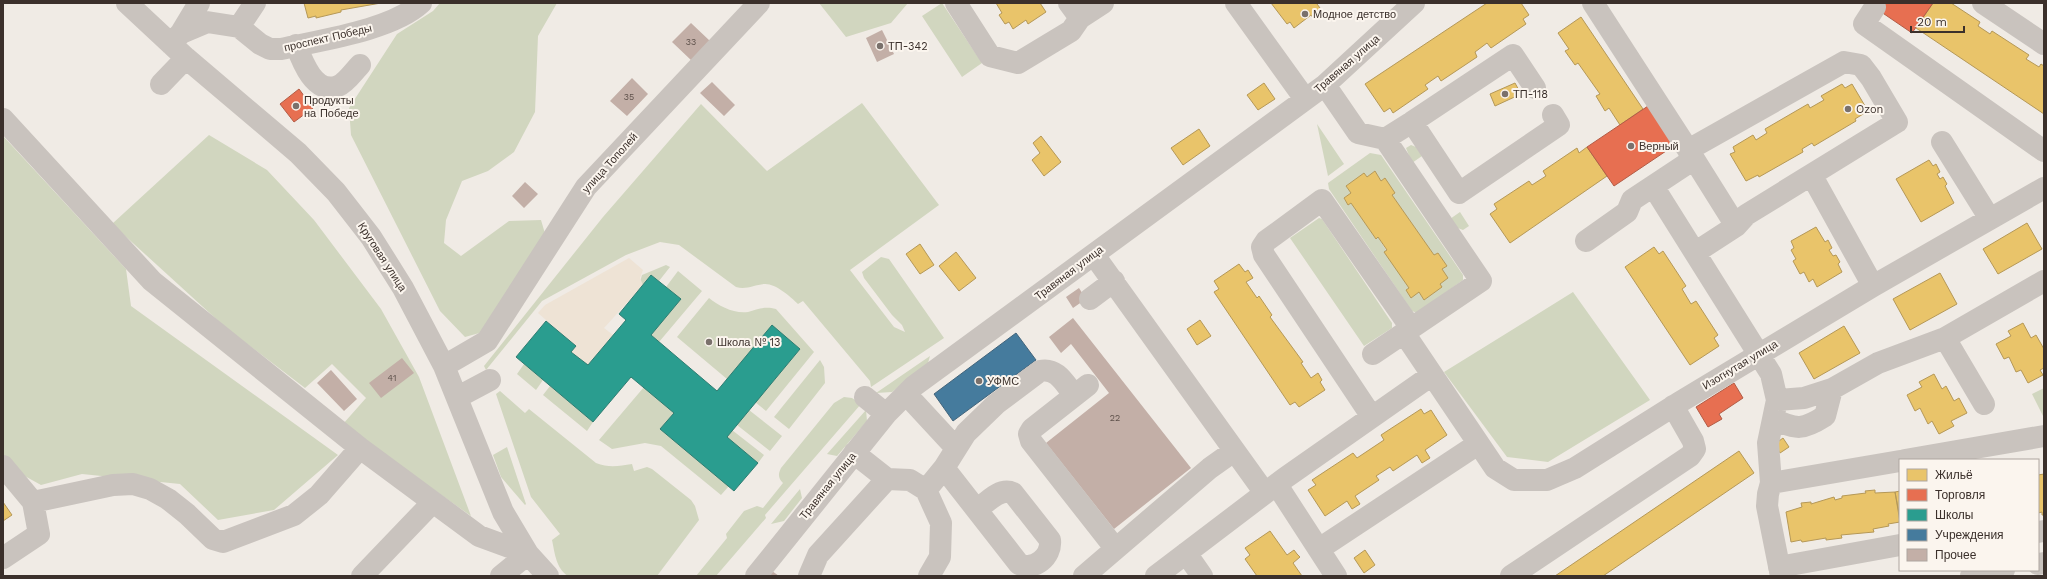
<svg xmlns="http://www.w3.org/2000/svg" width="2047" height="579" font-family="'Work Sans',sans-serif">
  <style>
    .green { fill: #d1d6bf; fill-rule: evenodd }
    .plaza { fill: #eee3d5 }
    .homes { fill: #e9c46a; stroke: #b59857 }
    .shops { fill: #e76f51; stroke: #b35c46 }
    .schools { fill: #2a9d8f; stroke: #2f7c71 }
    .public { fill: #457b9d; stroke: #42647b }
    .building { fill: #c3afa7 }
    .lines { fill: none; stroke-linecap: round; stroke-linejoin: round }
    .minor { stroke: #c9c3be; stroke-width: 22 }
    .poi-dot { fill: #7a716c; stroke: #fbf5ee; stroke-width: 1.5 }
    .labels { text-anchor: middle; dominant-baseline: central; stroke-width: 4; stroke-linejoin: round; paint-order: stroke }
    .number-label { font-size: 9px; fill: #5d504a }
    .poi-label { font-size: 11px; fill: #3b302b; stroke: #fbf5ee; text-anchor: start }
    .street-label { font-size: 11px; fill: #3b302b; stroke: #fbf5ee }
  </style>
  <rect width="100%" height="100%" fill="#f0ebe5"/>
  <path class="green" d="M440,3h117l-19,33 -3,76 -21,40 -26,19 -26,10 -16,39 -2,23 17,13 48,-35 32,-1 5,17 -63,95 -18,5 -25,-26 -89,-176 -2,-27 48,-74 36,-23z
    M819,3h89l-17,20 -45,14z
    M942,3l40,60 -20,14 -40,-61z
    M862,103l77,102 -89,65 44,57 11,5 -3,-7 -10,-10 -28,-37 -2,-6 19,-15 8,2 55,79 -73,49 -1,-6 -67,-80 -5,3c-8,-8 -23,-21 -34,-20 -10,1 -18,6 -28,3l-57,-42 -19,-3 -34,13 -84,46 -56,69 -2,-4 119,-149 98,-113 66,67z
    M1317,124l27,40 -16,12z
    M209,135l58,35 47,50 67,89 38,68 52,139 -116,-82 -12,-10 23,-26 -34,-34 -27,24 -80,-61 -113,-103z
    M3,136l123,133 5,37 207,149 -64,55 -56,10 -38,-36 -98,-10 -41,11 -38,-21z
    M1411,145l5,2 6,9 -10,7 -6,-15z
    M1370,153l11,2 82,120v5l-46,33 -5,-2 -83,-122 -1,-6zM1375,171l6,10 4,-3 10,15 -3,2 42,60 4,-2 9,13 -5,3 6,9 -8,6 2,3 -18,13 -5,-8 -8,5 -5,-7 3,-2 -31,-51 -2,2 -25,-36 -3,1 -4,-5 7,-6 -5,-7 18,-13 3,4z
    M1460,212l9,14 -6,4 -8,-3 -5,-8z
    M1319,218l3,1 70,104v5l-28,18 -74,-108z
    M666,265l4,2 -11,14 -8,-6 -8,10 -3,-3 2,-7z
    M678,271l24,20 -43,51 -8,-7 29,-36 -14,-12z
    M1573,292l77,108 -102,62 -41,-5 -63,-85z
    M709,298c10,8 25,16 39,14 10,-3 17,-6 28,-3l38,43 -48,59 -11,-9 45,-53 -28,-23 -45,53 -50,-42z
    M930,356l-2,7 -36,29 -16,1z
    M820,360l4,7 1,16 -36,46 -15,-12z
    M524,364l19,16 -7,10 -19,-16z
    M550,386l43,36 -6,9 -44,-36z
    M644,387l30,26 -14,16 69,57 -8,9 -60,-49 -16,-3 -33,6 -13,-9z
    M2044,388v28h-1l-11,-22z
    M500,391l25,22 4,-4 67,54c13,5 23,3 36,1l2,7 13,-4 5,2 39,31 4,6 4,14 -42,56h-89c-12,-8 -13,-22 -16,-36l8,-6 -29,-37 -35,-103z
    M844,397l8,1 9,6 -96,111 1,3 -50,58h-20l31,-38 -1,-4 18,-23 13,-5 6,2 20,-25c-5,-5 -5,-9 -2,-15l53,-65z
    M749,410l33,26 -12,15 -33,-26z
    M866,410l1,11 -30,35 -10,-2z
    M732,430l32,25 -6,8 -31,-26z
    M507,447l19,57 -1,1 -24,-28 -8,-22z
    M800,489l2,9 -18,23 -13,3z"/>
  <path class="plaza" d="M629,258l14,12 -3,8 3,7 -39,43 9,7 -25,30 -17,-13 5,-6 -38,-33 7,-8z"/>
  <path class="homes" d="M304,3h77l-40,7v2l-25,6v-2l-8,2z
    M996,3h44l6,9 -18,12 -2,-4 -13,9 -4,-7 -4,2 -6,-9 3,-2z
    M1271,3h47l-1,1 6,8 -9,7 -3,-4 -17,13 -4,-6 -3,2z
    M1487,3h34l8,12 -6,4 3,5 -35,24 -4,-5 -12,9 2,5 -36,24 -3,-5 -13,9 3,4 -35,24 -3,-5 -6,4 -19,-28z
    M1933,3h18l29,19 -2,4 12,8 2,-3 37,24 -3,4 13,8 2,-3 3,2v48l-128,-86z
    M1581,17l62,92 -23,16 -11,-17 -4,3 -9,-15 4,-2 -22,-31 -3,2 -10,-14 4,-2 -11,-16z
    M1264,83l11,16 -17,11 -11,-15z
    M1515,83l6,11 -26,12 -5,-12z
    M1842,84l3,4 7,-4 16,27 -13,8 1,2 -42,25 -2,-3 -10,6 1,3 -44,25 -1,-2 -12,6 -16,-27 5,-2 -2,-5 20,-12 3,5 11,-7 -2,-4 43,-25 2,4 14,-8 -3,-4z
    M1199,129l11,17 -27,19 -12,-17z
    M1041,136l20,26 -17,14 -12,-16 8,-7 -7,-10z
    M1587,147l20,29 -97,67 -20,-29 7,-5 -3,-5 35,-23 3,4 14,-9 -3,-5 34,-23 2,5z
    M1929,160l4,6 3,-2 4,8 -3,2 3,5 3,-2 4,7 -2,2 9,17 -33,19 -25,-43z
    M1375,171l6,10 4,-3 10,15 -3,2 42,60 4,-2 9,13 -5,3 6,9 -8,6 2,3 -18,13 -5,-8 -8,6 -5,-8 3,-2 -25,-36 3,-2 -9,-13 -2,2 -25,-36 -3,2 -4,-7 7,-5 -5,-7 18,-13 3,4z
    M2027,223l15,26 -44,25 -15,-25z
    M1816,227l9,15 3,-2 4,8 -3,2 4,6 3,-1 4,7 -2,2 4,8 -25,15 -4,-8 -4,3 -5,-10 -4,2 -7,-13 3,-2 -5,-9 3,-2 -3,-7z
    M920,244l14,21 -14,9 -14,-20z
    M1654,247l5,7 4,-3 23,35 -4,3 9,15 5,-3 22,34 -4,3 5,8 -29,19 -65,-98z
    M956,252l20,26 -17,13 -20,-25z
    M1239,264l6,8 3,-2 5,8 -7,4 11,16 2,-2 13,19 -2,2 33,45 -2,1 10,15 7,-5 4,7 -2,2 5,8 -26,17 -4,-5 -5,3 -76,-113 5,-3 -5,-8z
    M1940,273l17,31 -47,26 -17,-31z
    M1200,320l11,16 -14,9 -10,-16z
    M2023,323l8,15 5,-3 8,14v19l-4,2 3,5 -15,8 -7,-13 -5,2 -7,-15 -5,2 -8,-15 15,-8 -3,-5z
    M1844,326l16,27 -46,26 -15,-26z
    M1934,374l8,15 4,-3 8,15 5,-3 8,15 -16,8 3,5 -15,8 -7,-13 -4,3 -8,-16 -5,3 -8,-16 15,-8 -3,-5z
    M1421,409l3,5 7,-4 16,25 -22,15 5,8 -8,5 -5,-8 -24,16 -3,-4 -14,9 3,4 -24,16 5,8 -8,5 -5,-8 -22,15 -17,-26 8,-5 -4,-5 41,-27 4,5 27,-18 -3,-5z
    M1783,438l6,9 -9,6 -5,-9z
    M1739,451l15,22 -151,103h-48z
    M2044,474v41h-2v-3l-4,1v-38z
    M1875,490v3l20,-1 5,30 -12,2 1,2 -16,3 1,3 -33,3 1,3 -16,2v-2l-24,4 -1,-2 -10,2 -5,-30 16,-5 -1,-4 10,-1v2l23,-7 1,3 7,-2v-2l24,-3 -1,-2z
    M1900,491v27l-5,-26z
    M3,502l9,13 -9,6z
    M1270,531l17,24 7,-5 3,4 3,3 -7,6 9,13h-45l-12,-17 5,-4 -5,-7z
    M1365,550l10,15 -11,8 -10,-15z"/>
  <path class="shops" d="M1868,3h65l-21,30z
    M299,89l14,19 -19,14 -14,-18z
    M1648,106l27,39 -61,41 -27,-39z
    M1734,383l9,15 -24,16 3,5 -14,8 -12,-20z"/>
  <path class="schools" d="M651,275l30,24 -30,36 66,56 55,-66 28,24 -73,88 31,26 -24,28 -74,-62 14,-16 -43,-36 -38,45 -77,-65 30,-36 30,25 -5,6 17,13 38,-45 -7,-6z"/>
  <path class="public" d="M1016,333l20,27 -83,61 -19,-27z"/>
  <path class="building" d="M691,23l19,18 -18,20 -20,-19z
    M882,30l12,24 -17,8 -11,-24z
    M632,78l16,16 -21,22 -17,-15z
    M712,82l23,23 -11,11 -24,-23z
    M525,182l13,12 -14,14 -12,-12z
    M1079,288l7,11 -13,9 -7,-11z
    M1073,318l118,150 -77,61 -68,-86 63,-50 -38,-49 -10,9 -12,-16z
    M402,358l12,15 -33,25 -12,-15z
    M331,370l26,29 -13,12 -27,-28z
    M772,571l7,5h-10z"/>
  <g class="lines">
    <path class="minor" d="M127,3l59,55 112,95 38,39 35,45 32,51 41,78 59,146 25,42 20,22
      M956,3l34,53 28,7 53,-32 9,-13 23,-15
      M1069,3l11,15
      M1236,3l69,96
      M1983,3l61,41
      M1875,7l-11,17 180,127
      M239,27l16,-24
      M181,33l18,-30
      M171,44l10,-11 26,-11 32,5 21,17 10,5h11c40,-9 111,-19 140,-46
      M296,45c6,16 19,51 42,41 8,-3 16,-15 22,-21
      M161,84l25,-26
      M1325,85l33,48 27,6 27,-17 47,71 100,-68 -6,-10
      M3,119l149,162 208,167 119,88 49,18
      M1412,122l101,-67 22,33
      M1942,142l48,77
      M1688,150l156,-88 17,3 10,13 26,44 -151,93 -10,11 -40,26
      M1694,159l42,67
      M1812,176l61,110
      M1653,186l118,188 6,26 -9,43 3,40 -3,11 -1,12 14,70
      M1586,241l41,-29 5,-12 62,-41 -101,-156
      M1094,255l171,238
      M1090,299l24,-18
      M1404,333l91,135 19,12h33l28,-12 105,-66 193,-116 171,-98
      M1945,338l39,66
      M1373,354l108,-73 -96,-142
      M444,366l43,-25 99,-154 173,-184
      M1088,385l-56,44 -3,5 2,7 84,107
      M906,394l50,54
      M458,397l32,-17
      M865,397l21,17
      M1777,400l27,-2 28,-9 46,-26 67,-25 99,-57
      M1372,417l-108,-162 -2,-8 4,-6 56,-41 89,128
      M1773,419c24,11 30,11 52,-3l7,-27
      M854,453l33,26 23,1 16,10 15,33 -1,34 -11,19
      M1905,460l139,-24
      M3,466l30,36 6,32 -36,24
      M944,468l75,96c15,7 33,-7 31,-24l-37,-47c-13,-6 -26,9 -36,17
      M1771,483l129,-22
      M1277,485l59,91
      M926,490l18,-22 22,-35 30,-29 44,-33c17,-4 25,13 34,24
      M33,502l80,-17 20,-1 17,5 18,10 19,15 26,25 10,3 71,-27 25,-20 41,-47
      M2038,532l6,-1
      M1319,549l159,-105
      M1186,553l16,23
      M2038,564l6,-1
      M1779,567l121,-22
      M362,576l71,-74
      M501,576l27,-22
      M756,576l130,-162 28,-28 411,-301 89,-82
      M809,576l9,-21 69,-76
      M1084,576l126,-108 24,-17
      M1156,576l129,-98 147,-103
      M1511,576l179,-120 5,-7 -2,-8 -20,-35
      M1971,576l33,-6"/>
  </g>
  <g class="poi-dot">
    <circle cx="1305" cy="14" r="4"/>
    <circle cx="880" cy="46" r="4"/>
    <circle cx="1505" cy="94" r="4"/>
    <circle cx="296" cy="106" r="4"/>
    <circle cx="1848" cy="109" r="4"/>
    <circle cx="1631" cy="146" r="4"/>
    <circle cx="709" cy="342" r="4"/>
    <circle cx="979" cy="381" r="4"/>
  </g>
  <g class="labels">
    <g class="number-label">
      <text x="691" y="42">33</text>
      <text x="629" y="97">35</text>
      <text x="392" y="378">41</text>
      <text x="1115" y="418">22</text>
    </g>
    <g class="poi-label">
      <text x="1313" y="14">Модное детство</text>
      <text x="888" y="46">ТП-342</text>
      <text x="1513" y="94">ТП-118</text>
      <text x="304" y="100">Продукты<tspan x="304" dy="13">на Победе</tspan></text>
      <text x="1856" y="109">Ozon</text>
      <text x="1639" y="146">Верный</text>
      <text x="717" y="342">Школа № 13</text>
      <text x="987" y="381">УФМС</text>
    </g>
    <g class="street-label">
      <text transform="translate(328 38) rotate(-13)">проспект Победы</text>
      <text transform="translate(1347 64) rotate(-41)">Травяная улица</text>
      <text transform="translate(610 163) rotate(-48)">улица Тополей</text>
      <text transform="translate(382 257) rotate(57)">Круговая улица</text>
      <text transform="translate(1069 273) rotate(-37)">Травяная улица</text>
      <text transform="translate(1740 365) rotate(-31)">Изогнутая улица</text>
      <text transform="translate(828 486) rotate(-51)">Травяная улица</text>
    </g>
  </g>
  <rect width="2047" height="579" fill="none" stroke="#3b302b" stroke-width="8"/>
  <rect x="1899" y="459" width="140" height="112" fill="#fbf5ee" stroke="#aea6a0"/>
  <rect x="1907" y="469" width="20" height="12" fill="#e9c46a" stroke="#aea6a0"/>
  <text x="1935" y="479" font-size="12" fill="#3b302b">Жильё</text>
  <rect x="1907" y="489" width="20" height="12" fill="#e76f51" stroke="#aea6a0"/>
  <text x="1935" y="499" font-size="12" fill="#3b302b">Торговля</text>
  <rect x="1907" y="509" width="20" height="12" fill="#2a9d8f" stroke="#aea6a0"/>
  <text x="1935" y="519" font-size="12" fill="#3b302b">Школы</text>
  <rect x="1907" y="529" width="20" height="12" fill="#457b9d" stroke="#aea6a0"/>
  <text x="1935" y="539" font-size="12" fill="#3b302b">Учреждения</text>
  <rect x="1907" y="549" width="20" height="12" fill="#c3afa7" stroke="#aea6a0"/>
  <text x="1935" y="559" font-size="12" fill="#3b302b">Прочее</text>
  <path d="M1911 26v6h53v-6" fill="none" stroke="#3b302b" stroke-width="2"/>
  <text x="1917" y="26" font-size="12" fill="#3b302b" stroke="#fbf5ee" stroke-width="3" paint-order="stroke">20 m</text>
</svg>
